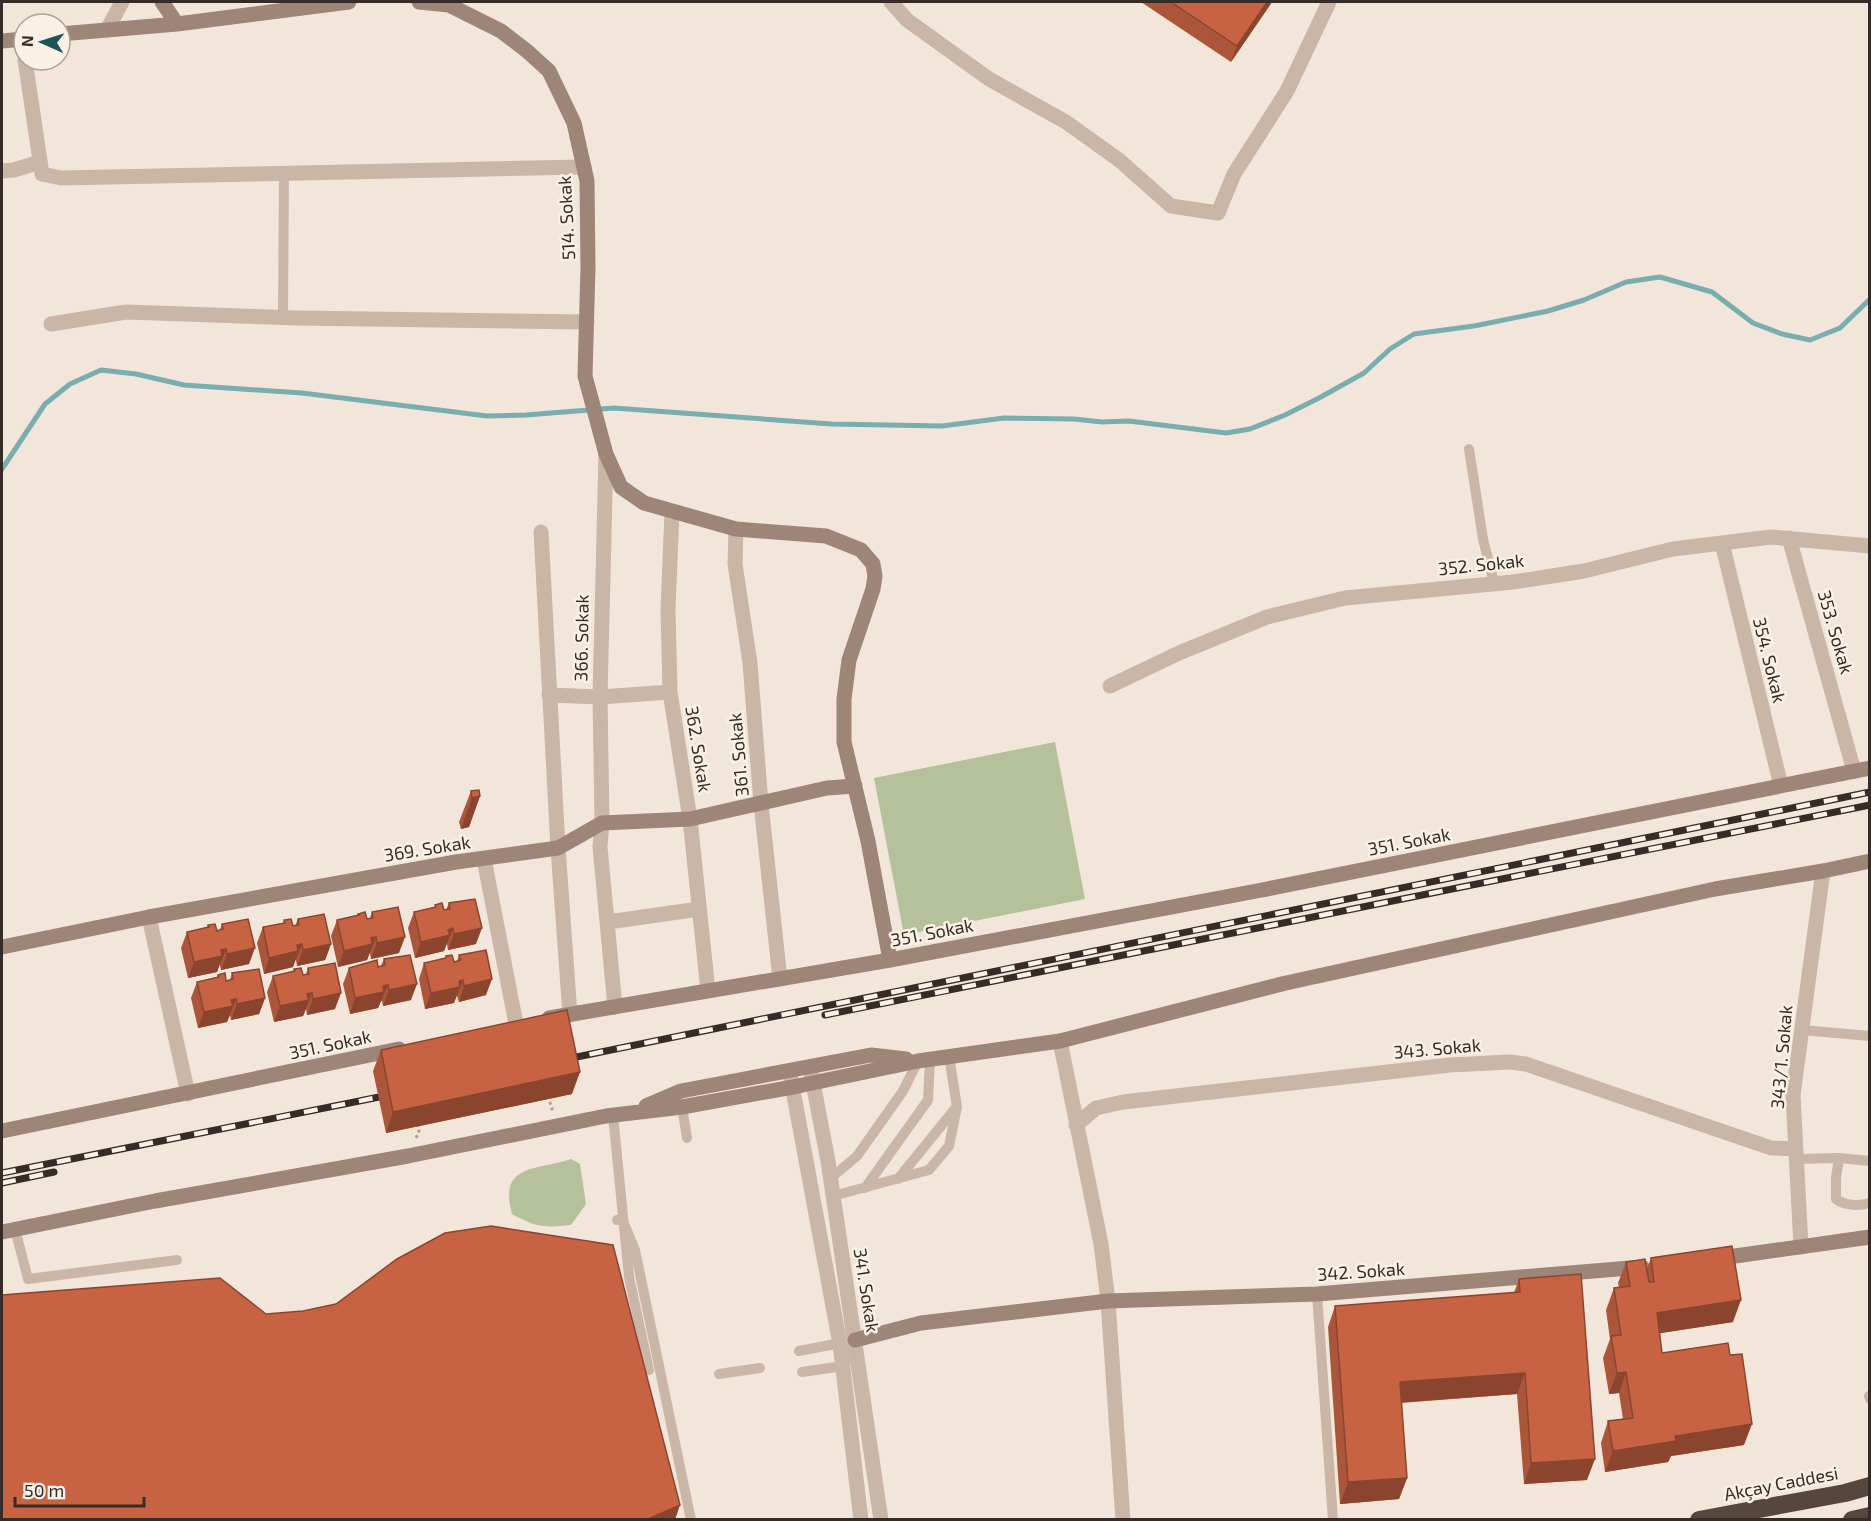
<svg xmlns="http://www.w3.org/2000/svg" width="1871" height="1521" font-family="'Exo 2',sans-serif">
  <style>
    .green { fill: #b4c19a }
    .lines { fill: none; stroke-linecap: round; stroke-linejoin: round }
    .stream { stroke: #79adaf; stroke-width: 5 }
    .path { stroke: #b5a090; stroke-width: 3; stroke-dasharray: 3 3; stroke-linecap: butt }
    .lane { stroke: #cab6a6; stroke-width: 10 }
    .street { stroke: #cab6a6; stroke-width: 15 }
    .secondary { stroke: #9d8577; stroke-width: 15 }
    .highway { stroke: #57463e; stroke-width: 18 }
    .rail-casing { stroke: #362c27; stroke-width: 7 }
    .rail { stroke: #f9f1e6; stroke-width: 4.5; stroke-dasharray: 14; stroke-linecap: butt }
    .wall { fill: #ab553a }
    .shaded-wall { fill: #8b452f }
    .building { fill: #c76343; stroke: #8b452f; stroke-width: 1.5 }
    .labels { text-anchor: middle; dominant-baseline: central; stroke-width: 5; stroke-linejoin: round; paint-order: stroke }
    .street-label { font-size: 18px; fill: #362c27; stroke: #f9f1e6 }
  </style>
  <rect width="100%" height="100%" fill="#f2e6da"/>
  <path class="green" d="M1055,742l30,157 -181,36 -30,-157z
    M571,1159l9,5 6,40 -15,21c-26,3 -36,2 -59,-11 -14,-51 24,-43 59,-55z"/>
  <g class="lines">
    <path class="stream" d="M2,469l43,-65 25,-20 31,-14 35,4 48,11 118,8 185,23 39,-1 88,-7 217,16 111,2 62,-8 70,1 28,3 27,-1 97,12 24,-4 35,-14 34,-17 45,-25 26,-24 24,-15 60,-8 74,-15 36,-11 42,-18 34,-5 52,15 41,31 29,11 28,6 30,-12 30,-29"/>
    <path class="path" d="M548,1096l5,16
      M416,1138l3,-7 -1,-7"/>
    <path class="lane" d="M283,317l1,-144
      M1469,449l14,90 11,44
      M1802,1030l68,6
      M682,1107l5,31
      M613,1115l16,162 20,93
      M1796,1159l43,-1
      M1870,1161l-31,-3 -3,20v21c9,7 23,7 34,4
      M831,1178l26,-22 46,-65 15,-30
      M898,1179l56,-69
      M865,1188l63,-88 2,-41
      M833,1196l96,-26 20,-24 8,-39 -8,-51
      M617,1220l5,-1 13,31 56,270
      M15,1229l13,50 149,-19
      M1317,1294l16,226
      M799,1351l47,-9
      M802,1372l41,-6 3,-6
      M719,1374l41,-6
      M1869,1396l1,3"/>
    <path class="street" d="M891,2l16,18 82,59 77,43 53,38 52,46 47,7 16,-39 53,-83 42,-89
      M107,30l15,-28
      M25,60l17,114 19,4 523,-11
      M2,171l12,-1 26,-8
      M51,324l75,-12 171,6 290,4
      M606,454l-6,243 2,126 -2,24 15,160
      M672,512l-4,97 2,83 20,127 18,172
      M736,529l-1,35 15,99 11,141 19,175
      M541,532l17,316 12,167
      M1789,538l65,233
      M1722,543l59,243
      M1110,686l69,-33 88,-36 78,-19 168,-16 71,-11 89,-22 98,-12 99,9
      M549,695l51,2 70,-5
      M484,859l32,165
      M149,917l39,177
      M608,922l91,-13
      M1060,1041l41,203 7,57 15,219
      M810,1067l18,94 53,359
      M790,1074l50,270 21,176
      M1076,1125l20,-17 27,-6 327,-37 60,-3 16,2 245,84 25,1
      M1801,1247l-8,-152 30,-224"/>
    <path class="secondary" d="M162,2l15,22
      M419,2l30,3 52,26 26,20 22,20 25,52 13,58 1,86 -3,109 21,78 15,33 23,16 92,26 90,7 35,14 12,14 2,12 -2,13 -24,71 -5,39v43l24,99 22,119
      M60,34l117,-10 172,-22
      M2,41l22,-2
      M2,947l147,-30 307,-55 102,-14 44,-25 88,-4 137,-31 28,-2
      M549,1018l341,-58 372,-70 608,-122
      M646,1106l35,-15 190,-36 35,4
      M2,1131l397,-82
      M2,1232l153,-31 253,-45 198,-40 76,-9 111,-20 125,-26 142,-20 226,-58 429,-94 108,-18 47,-10
      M1714,1259l156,-22
      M855,1340l66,-17 187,-22 209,-7 325,-27"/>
    <path class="highway" d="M1699,1520l146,-27 25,-7
      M1852,1520l18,-4"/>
    <g class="rail-casing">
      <path id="rail" d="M825,1015l1045,-210
        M562,1060l1308,-268
        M2,1173l392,-79
        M2,1183l52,-11"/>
    </g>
    <use href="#rail" class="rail"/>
  </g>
  <path class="wall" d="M1141,2h131l-41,60z
    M471,791l9,5 -11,31 -8,2 -2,-7z
    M449,903l27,41 -28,6 -1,-6 -1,1 -2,6 -29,7 -7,-30 6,-16 21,-5v-2l9,5h2z
    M372,912l27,41 -28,6 -1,-6 -1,1 -2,6 -29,7 -7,-31 6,-16 21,-4v-2l9,5 3,-1z
    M298,919l33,25 -6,16 -28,6 -1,-6h-1l-2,7 -29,7 -7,-31 6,-16 20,-4 1,-3 9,6h2z
    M222,924l27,40 -28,6 -1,-5h-1l-2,7 -29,6 -7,-30 6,-16 20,-5 1,-2 9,6 3,-1z
    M459,955l27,40 -27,7 -2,-6h-1l-2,7 -29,6 -6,-30 5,-16 21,-5 1,-2 8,6 3,-1z
    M384,959l27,41 -28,6 -1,-5h-1l-3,7 -28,6 -7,-30 6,-16 32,-2z
    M308,968l27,41 -28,6 -1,-6 -3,7 -29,6 -7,-30 6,-16 20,-4 1,-3 9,6 3,-1z
    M232,973l33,25 -6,16 -28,6 -1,-5 -3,7 -29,6 -7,-30 6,-16 20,-5 1,-2 8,6 4,-1z
    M381,1050l191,44 -186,39 -13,-62z
    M1651,1258l82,64 -74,11 3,20 82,92 -73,11 -3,6 -63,10 -4,-29 7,-22 15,-2 -4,-26 -10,1 -6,-36 7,-19 -4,-29 8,-22 5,-1 -1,-4 8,-21 21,7z
    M1519,1279l68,201 -63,4 -7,-90 -116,9 6,75 -8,21 -59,5 -12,-177 7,-21 179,-13z"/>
  <path class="shaded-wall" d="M1267,2h5l-41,60 6,-16z
    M480,796l-11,31 -8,2 11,-31z
    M453,928l-9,23 -29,7 6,-16 27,-12z
    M482,928l-6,16 -28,6 6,-16z
    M376,937l-9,23 -29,7 6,-16 27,-13z
    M405,937l-6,16 -28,6 6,-16z
    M302,944l-9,23 -29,7 5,-16 28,-13z
    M331,944l-6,16 -28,6 6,-16z
    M255,948l-6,16 -28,6 6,-16z
    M226,949l-9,23 -29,6 6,-16 27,-12z
    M492,979l-6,16 -27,7 5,-16z
    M463,980l-9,23 -29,6 6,-16 28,-12z
    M417,984l-6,16 -28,6 6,-16z
    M388,985l-10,23 -28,6 5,-16 28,-12z
    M312,993l-9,23 -29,6 6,-16 27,-12z
    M341,993l-6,16 -28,6 6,-16z
    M265,998l-6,16 -28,6 6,-16z
    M236,999l-9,23 -29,6 6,-16 27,-12z
    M580,1072l-8,22 -186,39 7,-21z
    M1741,1300l-8,22 -84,13 8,-22z
    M1626,1372l-7,21 -10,1 8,-21z
    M1525,1373l-8,21 -125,9 8,-21z
    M1752,1424l-8,21 -73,11 -3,6 -63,10 8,-21 62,-15z
    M1595,1459l-8,21 -63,4 7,-21z
    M1407,1478l-8,21 -59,5 8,-22z
    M680,1505l-5,15h-29z"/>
  <path class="building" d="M1171,2h96l-30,44z
    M479,790l1,6 -8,2 -1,-7z
    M475,899l7,29 -28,6 -1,-6 -5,2 2,5 -29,7 -7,-30 22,-5 -1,-2 7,-2 2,7 6,-1 -1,-6z
    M398,907l7,30 -28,6 -1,-6 -5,1 1,6 -28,7 -7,-31 22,-5 -1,-1 7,-2 2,7 6,-1 -1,-6z
    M324,914l7,30 -28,6 -1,-6 -5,1 1,6 -29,7 -6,-31 22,-4 -1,-3 7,-1 2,7 6,-1 -1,-6z
    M248,919l7,29 -28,6 -1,-5 -5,1 1,6 -28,6 -7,-30 22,-5 -1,-2 7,-1 2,7 6,-2 -1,-5z
    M486,950l6,29 -28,7 -1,-6 -4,1 1,6 -29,6 -7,-30 22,-5v-2l6,-1 2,7 7,-2 -2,-5z
    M410,955l7,29 -28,6 -1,-5 -5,1 1,6 -29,6 -6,-30 28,-8 1,7 7,-2 -1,-6z
    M335,963l6,30 -28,6 -1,-6 -5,1 2,6 -29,6 -7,-30 22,-5 -1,-2 7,-1 2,7 6,-1 -1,-6z
    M259,969l6,29 -28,6 -1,-5 -5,1 2,6 -29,6 -7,-30 22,-5 -1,-2 7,-2 1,8 7,-2 -1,-6z
    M567,1010l13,62 -187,40 -12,-62z
    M491,1226l122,19 67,260 -34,15h-644v-225l218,-17 46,36 37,-3 33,-7 61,-45 48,-26z
    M1732,1246l9,54 -84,13 5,40 66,-10 2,12 12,-1 10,70 -77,12 1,5 -63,10 -5,-30 25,-3 -7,-46 -9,1 -6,-37 10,-1 -7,-47 16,-2 -4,-24 19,-3 4,23h5l-3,-24z
    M1581,1274l14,185 -64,4 -6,-90 -125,9 7,96 -59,4 -13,-176 185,-14 -1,-13z"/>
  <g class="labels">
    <g class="street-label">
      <text transform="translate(566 218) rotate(-93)">514. Sokak</text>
      <text transform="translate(1481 564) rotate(-6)">352. Sokak</text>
      <text transform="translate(1836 632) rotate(74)">353. Sokak</text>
      <text transform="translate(581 638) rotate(-89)">366. Sokak</text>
      <text transform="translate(1770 660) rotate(76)">354. Sokak</text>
      <text transform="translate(699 749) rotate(81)">362. Sokak</text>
      <text transform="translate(738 755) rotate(-95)">361. Sokak</text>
      <text transform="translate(1409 841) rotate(-11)">351. Sokak</text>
      <text transform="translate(427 848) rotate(-9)">369. Sokak</text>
      <text transform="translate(932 932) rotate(-11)">351. Sokak</text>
      <text transform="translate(330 1044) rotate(-12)">351. Sokak</text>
      <text transform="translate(1437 1048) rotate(-5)">343. Sokak</text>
      <text transform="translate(1781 1057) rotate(-85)">343/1. Sokak</text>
      <text transform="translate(1361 1271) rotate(-4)">342. Sokak</text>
      <text transform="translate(867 1290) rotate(81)">341. Sokak</text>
      <text transform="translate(1781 1483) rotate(-11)">Akçay Caddesi</text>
    </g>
  </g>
  <rect width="1871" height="1521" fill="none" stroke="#362c27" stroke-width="6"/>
  <g transform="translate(42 42) rotate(273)"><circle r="28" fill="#f9f1e6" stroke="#aba29a" stroke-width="1.5"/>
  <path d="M0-4.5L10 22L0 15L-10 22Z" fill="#1c5457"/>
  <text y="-9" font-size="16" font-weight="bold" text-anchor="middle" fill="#362c27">N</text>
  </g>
  <path d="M15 1497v9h129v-9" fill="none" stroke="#362c27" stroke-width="3"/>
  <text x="24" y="1497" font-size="18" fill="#362c27" stroke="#f9f1e6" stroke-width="4.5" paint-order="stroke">50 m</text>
</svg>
